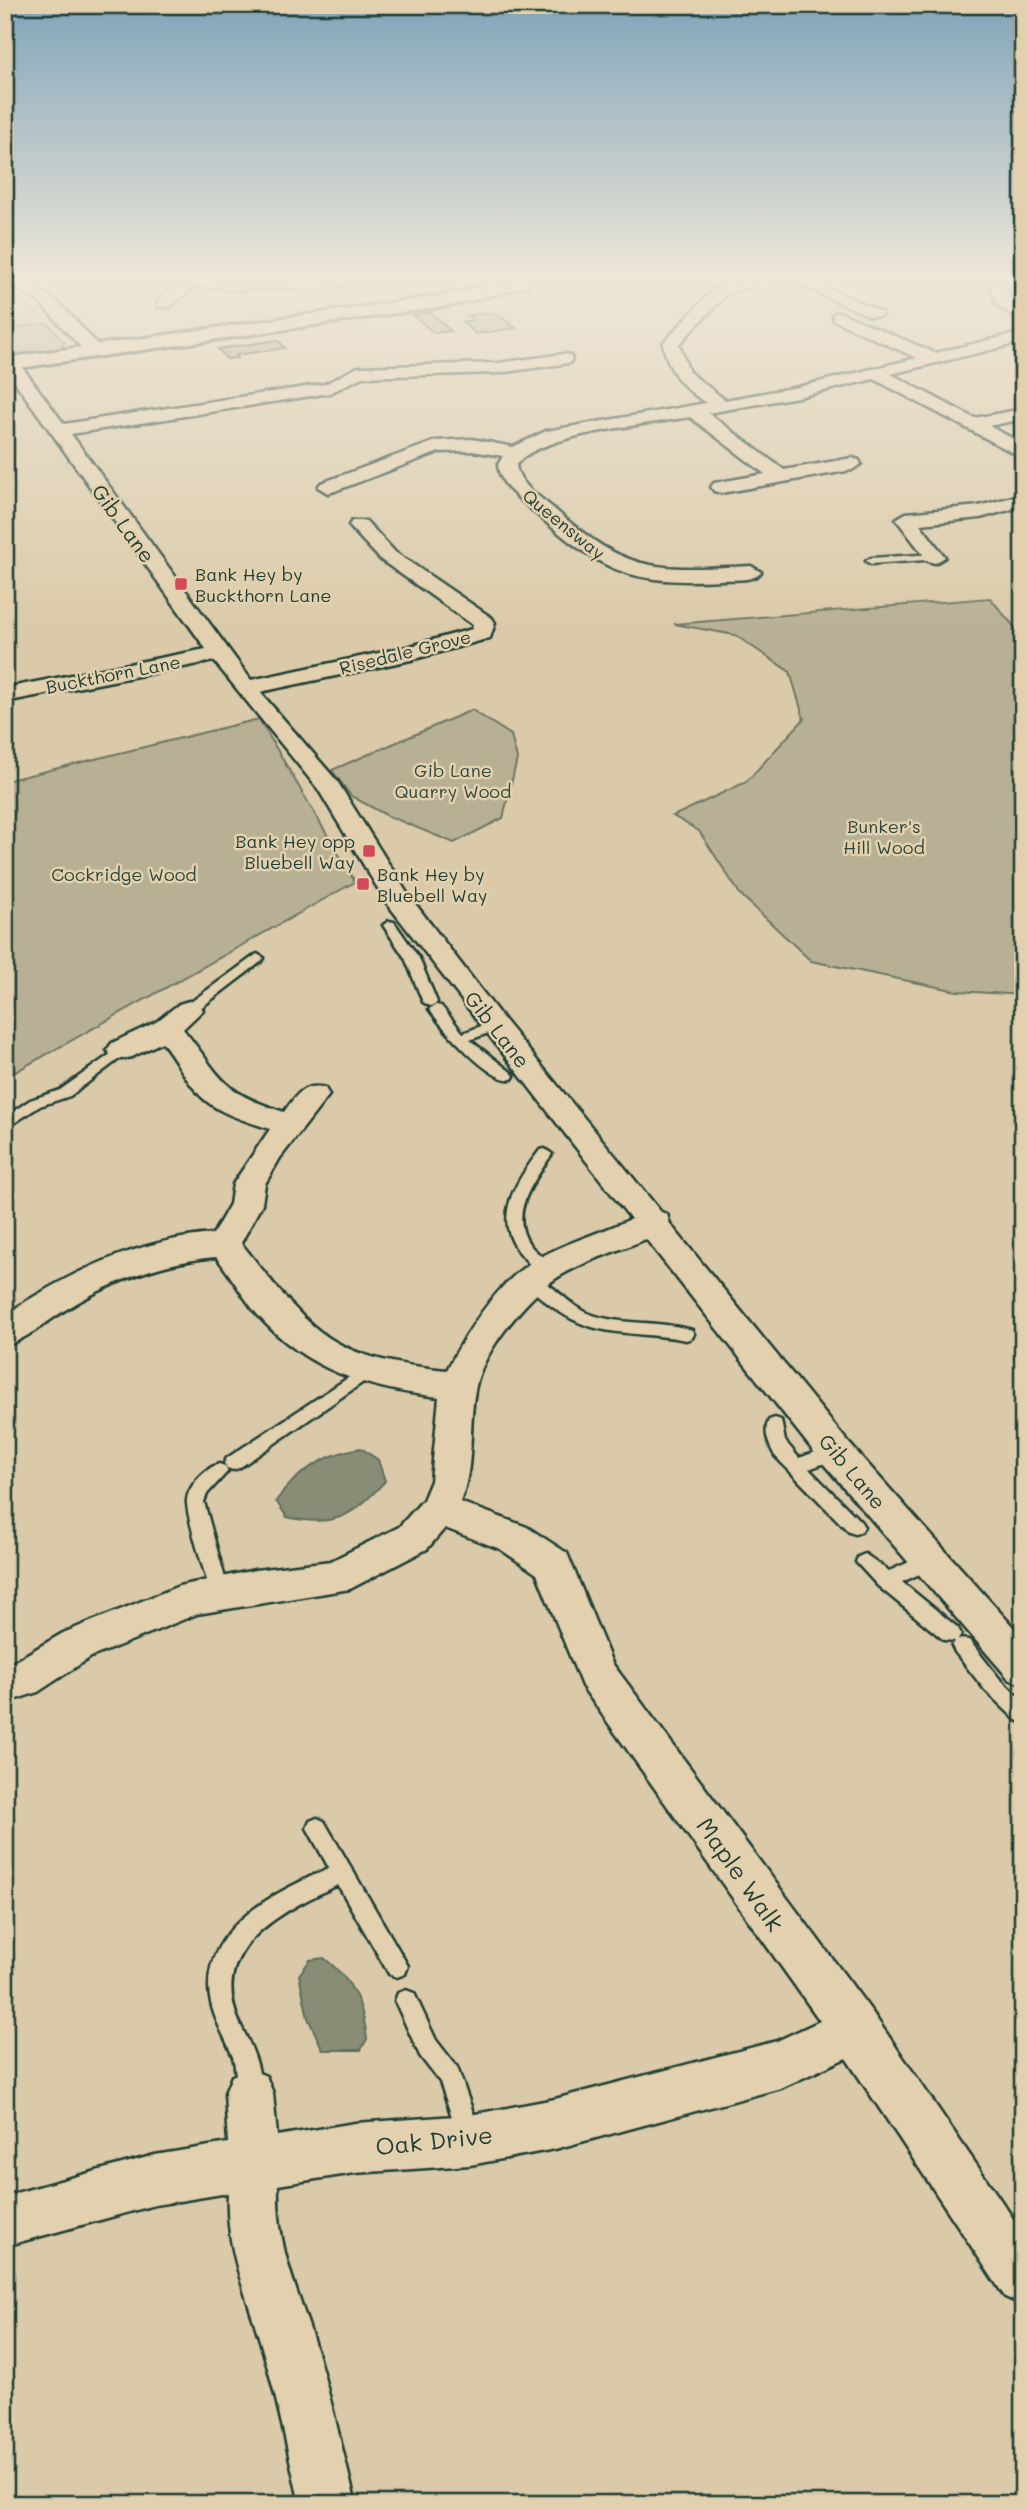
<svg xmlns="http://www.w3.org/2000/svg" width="1028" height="2509" font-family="Mali,sans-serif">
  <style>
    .built { fill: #c9bd9e }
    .green { fill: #b8b094; stroke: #6c7664; stroke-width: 2 }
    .water { fill: #898d76; stroke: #5f6d5c; stroke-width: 2 }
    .building { fill: #a09f85; stroke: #1f3d34; stroke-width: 2 }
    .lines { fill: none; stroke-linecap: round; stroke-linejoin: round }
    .service-casing { stroke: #1f3d34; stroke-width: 5 }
    .minor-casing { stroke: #1f3d34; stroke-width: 5 }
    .primary-casing { stroke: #1f3d34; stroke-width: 6 }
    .service { fill: #e2d0ae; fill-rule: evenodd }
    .minor { fill: #e2d0ae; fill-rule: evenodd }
    .primary { fill: #e2d0ae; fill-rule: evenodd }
    .poi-dot { fill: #d1495b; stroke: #e2d0ae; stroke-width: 2.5 }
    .labels { text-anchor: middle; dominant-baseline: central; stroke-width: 5; stroke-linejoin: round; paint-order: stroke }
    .far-street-label { font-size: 18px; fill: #1f3d34; stroke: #e2d0ae }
    .far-poi-label { font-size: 18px; fill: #1f3d34; stroke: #e2d0ae; text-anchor: start }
    .far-park-label { font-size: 18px; fill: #2e483e; stroke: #e2d0ae }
    .street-label { font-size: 21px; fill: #1f3d34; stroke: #e2d0ae }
    .near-street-label { font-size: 24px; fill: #1f3d34; stroke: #e2d0ae }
  </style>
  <rect width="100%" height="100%" fill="#dacaa9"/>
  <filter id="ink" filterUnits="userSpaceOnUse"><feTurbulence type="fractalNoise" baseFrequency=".0143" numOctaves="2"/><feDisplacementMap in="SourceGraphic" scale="14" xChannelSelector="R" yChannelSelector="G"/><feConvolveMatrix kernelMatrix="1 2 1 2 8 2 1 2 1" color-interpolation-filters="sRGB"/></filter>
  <g filter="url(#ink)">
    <path class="built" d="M5,292l26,14 15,14 -41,6z"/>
    <path class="green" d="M47,323l18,20 -4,5 -56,8v-27z
      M990,598l33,39v358l-66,-4 -146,-30 -71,-67 -41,-63 -26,-15 73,-34 58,-63 -14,-47 -55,-37 -61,-11z
      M472,710l39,25 6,24 -14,59 -49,25 -68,-28 -35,-19 -19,-26z
      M259,719l96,163 -340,190 -10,-21v-270z"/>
    <path class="water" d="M361,1448l17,12 7,21c-31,35 -51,47 -98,36l-11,-16c21,-30 49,-47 85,-53z
      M324,1958c29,23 39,45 43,81l-6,11h-38l-15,-32 -9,-43 11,-15z"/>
    <path class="building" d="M430,312l21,19 -17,2 -21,-18z
      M483,313l14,1 19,14 -40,6 -14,-12 12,-2 -6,-4z
      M278,340l7,8 -49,7 2,3 -11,1 -9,-10z"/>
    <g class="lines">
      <g class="service-casing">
        <path id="service" d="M935,554l3,1v4l-67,5 -5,-3 5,-3z
          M389,921l5,1 25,36 18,44 -2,3 -5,1 -7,-4 -18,-44 -22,-33z
          M257,954l7,4 -2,3 -68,52h-10l-2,-3 2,-3z
          M436,1005l5,1 22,27 26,-10h10l2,3 -2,3 -29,11 42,33 2,3 -2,3c-21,5 -71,-53 -83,-70z
          M122,1046l5,1 2,3 -2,3 -57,43 -30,10 -35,23v-12l25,-17 30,-10z
          M545,1149l7,5c-17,26 -45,59 -22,91 7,9 18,15 24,24l-8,6c-10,-3 -19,-13 -25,-21 -30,-35 -5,-73 19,-104z
          M531,1275c22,7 37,31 59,39 32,12 69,6 102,16l2,4 -2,4 -6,2c-37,-8 -78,-3 -112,-20 -18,-8 -33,-23 -49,-35l-2,-4z
          M366,1366l6,2 2,4 -2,4 -133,92 -6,2 -6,-2 -3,-5 3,-5z
          M775,1418l6,2 4,21 14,17 36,-13 6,2 3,5 -3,5 -32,12 52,53 3,5 -3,5 -6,2 -6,-2 -74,-76c-6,-11 -12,-24 -6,-36z
          M219,1464l6,2 3,5 -21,23 -3,8 25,91 -2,6 -7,2 -7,-2 -2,-6c-5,-17 -26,-80 -24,-93 1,-14 19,-32 32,-36z
          M930,1553l7,3 2,5 -2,5 -35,16 56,46 3,6 -3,5 11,1 30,38 24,23v22l-7,-3 -31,-30 -30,-38 -3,-6 3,-5 -11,-1 -66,-54 -22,-24 2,-5 7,-3 24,17z
          M317,1818l7,3 84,145 -3,8 -8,3 -8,-3 -51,-89c-58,27 -135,65 -96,143 10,20 24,49 15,71l-8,3 -8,-3c-6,-13 -4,-28 -8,-42 -9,-24 -24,-44 -24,-71 0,-64 71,-95 120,-118l-22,-40 3,-7z
          M406,1990l8,3 22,47 21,27 24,68 -4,8 -8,4 -8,-4 -21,-61 -20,-26 -25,-55 3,-8z"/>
      </g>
      <g class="minor-casing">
        <path id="minor" d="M5,281c42,0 68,38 95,66l2,4 -2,4h-12l-48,-52z
          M179,281h172l-8,5 -107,4 -41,-4 -25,21h-12v-6z
          M738,281h23l-35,14 -47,49 10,28 36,28 73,-13 119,-29 -84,-38v-6l6,-2 96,41 88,-21v10l-132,32 83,44 49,-9v10l-34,7 34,18v14l-149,-79 -76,18 -90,16 76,57 68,-12 7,2 2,4 -9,6 -131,23 -7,-2 -3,-4 3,-4 51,-9 -75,-57c-39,7 -153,17 -174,48 3,20 23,31 38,44 75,66 101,61 197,57l10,6c-7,10 -28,7 -40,8 -94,5 -119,-9 -189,-70 -14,-13 -32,-24 -34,-45l5,-9 -31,-5 -33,1 -104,39 -7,2 -10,-6 3,-4 115,-42 36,-2 41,8 33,-16 160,-28c-24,-16 -38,-31 -43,-60l51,-54z
          M792,281h21l70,32 -2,3h-12z
          M988,281h16l6,19 13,10v13l-26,-18z
          M564,354l6,1 2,4 -2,4 -72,10 -136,4 -32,16 -259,41 180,246 156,-33 65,-18 1,-4 -92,-65 -29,-31 -3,-4 3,-4h14l29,31 97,66 3,5 -5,15 -79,22 -151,32 77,89 70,112 97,127 157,192 6,2 3,10 178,218 175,196v47l-14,-6 -187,-217 -176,-223c-28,12 -62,22 -88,38 -30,19 -75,74 -82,109 -9,39 0,78 -16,116l67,25 40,26 45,110 260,349 151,221v72l-18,-8 -159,-239 -65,30 -226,61 -85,16 -115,8 -77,12c-2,67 21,106 39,167 15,50 26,101 39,152h-56c-12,-51 -22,-103 -37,-153 -15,-54 -38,-101 -35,-158l-73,12 -150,41v-50l150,-41 73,-12 -3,-50 7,-17 17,-7 17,7 7,17 4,43 78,-13 115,-8 85,-16 222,-58 43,-20 -238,-335 -45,-112 -37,-25 -55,-21 -18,21 -77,40 -153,25 -106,43 -53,35 -33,11v-36l58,-34 116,-47 76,-16 76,-9 68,-34 24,-27 8,-19 8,-84c-71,-8 -134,-27 -182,-83 -15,-18 -26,-39 -41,-57 -55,5 -104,24 -151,53 -19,12 -38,29 -60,36v-31c63,-42 132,-75 208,-81l17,-30 3,-20 37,-55c-26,-9 -55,-16 -73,-37 -14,-16 -22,-35 -35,-50l-30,15 -10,2 -10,-2 -5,-7 5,-7 44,-21 23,-18 10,-3 10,3 4,6 -20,19c40,49 35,62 101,83 12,-16 19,-30 41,-24l4,7 -49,63 -15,26 -3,20 -21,39c72,90 86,115 206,127 20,-39 49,-86 88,-110 29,-17 65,-27 96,-41l-245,-317 -68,-113 -104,-128 -209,41v-14l201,-39 -201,-281v-9h11l48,65 261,-40 33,-17 140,-4z
          M1023,494v12l-43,12 -60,6 25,33 -10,6 -7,-2 -32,-42 10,-6 73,-7z"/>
      </g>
      <g class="primary-casing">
        <path id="primary" d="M502,281h30l-3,4 -76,20 -448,65v-12l448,-64z"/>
      </g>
      <use href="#service" class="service"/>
      <use href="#minor" class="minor"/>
      <use href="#primary" class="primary"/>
    </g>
  </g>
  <linearGradient id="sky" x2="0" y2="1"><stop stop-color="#82a4ba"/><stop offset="0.44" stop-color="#eee7d8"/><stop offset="1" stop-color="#eee7d8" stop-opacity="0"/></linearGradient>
  <rect width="1028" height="632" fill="url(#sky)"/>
  <g class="poi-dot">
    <rect x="174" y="577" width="14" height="14" rx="3.5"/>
    <rect x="362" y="844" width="14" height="14" rx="3.5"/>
    <rect x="356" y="877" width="14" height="14" rx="3.5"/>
  </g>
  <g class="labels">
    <g class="far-street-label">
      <text transform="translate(564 524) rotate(39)">Queensway</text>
      <text transform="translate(405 652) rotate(-14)">Risedale Grove</text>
      <text transform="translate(113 674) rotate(-11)">Buckthorn Lane</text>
    </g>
    <g class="far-poi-label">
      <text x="195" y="574">Bank Hey by<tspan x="195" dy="21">Buckthorn Lane</tspan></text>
      <text x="355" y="841" text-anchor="end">Bank Hey opp<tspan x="355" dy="21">Bluebell Way</tspan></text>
      <text x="377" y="874">Bank Hey by<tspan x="377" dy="21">Bluebell Way</tspan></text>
    </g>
    <g class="far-park-label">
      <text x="453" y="770">Gib Lane<tspan x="453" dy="21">Quarry Wood</tspan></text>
      <text x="884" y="826">Bunker's<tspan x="884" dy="21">Hill Wood</tspan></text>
      <text x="124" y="874">Cockridge Wood</text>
    </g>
    <g class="street-label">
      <text transform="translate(124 523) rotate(54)">Gib Lane</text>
      <text transform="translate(498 1029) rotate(52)">Gib Lane</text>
      <text transform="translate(853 1471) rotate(50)">Gib Lane</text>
    </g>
    <g class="near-street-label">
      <text transform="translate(741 1874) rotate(55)">Maple Walk</text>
      <text transform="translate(434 2140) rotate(-6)">Oak Drive</text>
    </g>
  </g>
  <rect width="1028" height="2509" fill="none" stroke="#e2d0ae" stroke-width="28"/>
  <rect x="14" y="14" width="1000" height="2481" fill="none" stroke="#1f3d34" stroke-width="2.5" filter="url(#ink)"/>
</svg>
